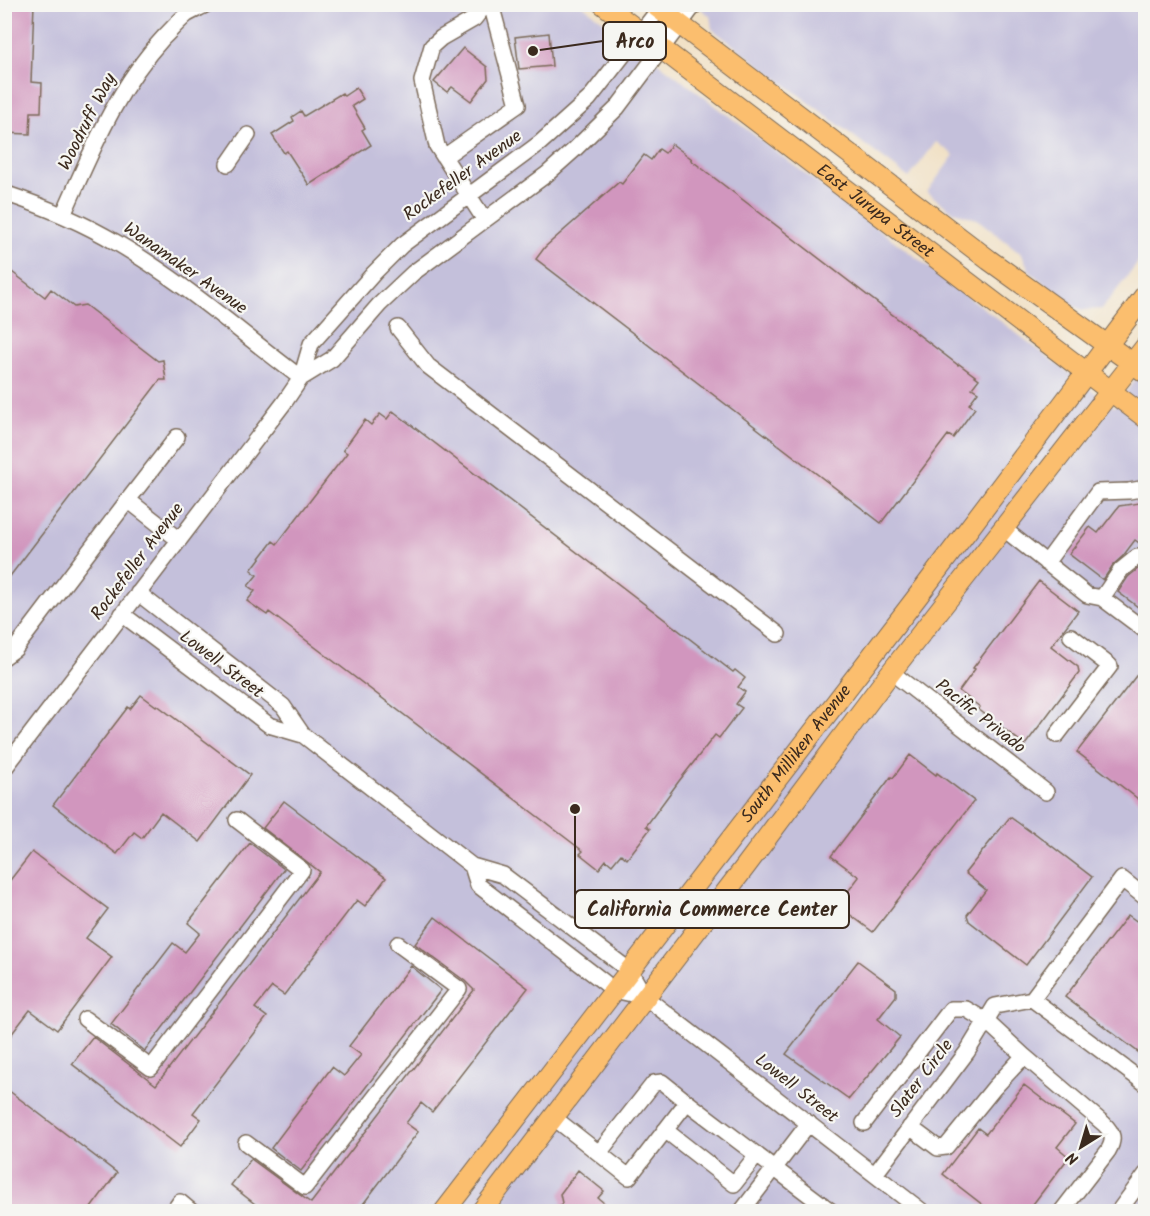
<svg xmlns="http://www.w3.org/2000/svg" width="1150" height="1216" font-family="Kalam,sans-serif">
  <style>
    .industrial { fill: #c4c0db }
    .building { fill: #d196be }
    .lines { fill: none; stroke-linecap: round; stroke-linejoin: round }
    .minor-casing { stroke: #7b6a59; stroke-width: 18 }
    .major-casing { stroke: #7b6a59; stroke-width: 22 }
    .minor { stroke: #fff; stroke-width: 15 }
    .major { stroke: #fbbe6e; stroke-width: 20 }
    .labels { text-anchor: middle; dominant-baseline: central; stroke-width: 4.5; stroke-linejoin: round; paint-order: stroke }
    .street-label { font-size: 18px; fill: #3b2a1e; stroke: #f6f6f2 }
    .leader { fill: none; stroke: #3b2a1e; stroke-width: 2 }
    .callout-dot { fill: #3b2a1e; stroke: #f6f6f2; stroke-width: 2 }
    .callout { fill: #f6f6f2; stroke: #3b2a1e; stroke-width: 2 }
    .callout-label { font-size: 20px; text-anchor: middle; font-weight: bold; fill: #3b2a1e }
  </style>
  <rect width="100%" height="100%" fill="#f6f6f2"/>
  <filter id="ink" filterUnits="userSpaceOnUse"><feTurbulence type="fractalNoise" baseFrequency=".0167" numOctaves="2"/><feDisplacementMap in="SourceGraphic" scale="12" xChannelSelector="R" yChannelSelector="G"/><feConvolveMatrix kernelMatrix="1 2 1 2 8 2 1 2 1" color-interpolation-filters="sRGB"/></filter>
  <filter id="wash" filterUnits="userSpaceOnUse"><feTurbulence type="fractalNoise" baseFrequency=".008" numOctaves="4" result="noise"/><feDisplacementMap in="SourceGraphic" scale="24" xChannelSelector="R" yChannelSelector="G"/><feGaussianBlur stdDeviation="1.35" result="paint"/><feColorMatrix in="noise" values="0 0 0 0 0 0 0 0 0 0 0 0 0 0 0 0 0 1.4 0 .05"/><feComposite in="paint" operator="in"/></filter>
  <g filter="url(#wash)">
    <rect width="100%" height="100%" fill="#f1e1c6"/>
    <path class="industrial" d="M5,5h577l532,402 31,-40v844l-1140,1z
      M696,5h449v249l-43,55 -19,1 -10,-4 -43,-34 -8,-18 -45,-35 -25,-8 -25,-19 27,-37 -18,-13 -27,36 -197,-149 -2,-13z"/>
    <g id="blocks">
      <path class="building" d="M4,4h30l-3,78 11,1 -1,29h-10l-1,22 -26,-1z
        M549,33l3,33 -33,3 -4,-32z
        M463,48l24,19 1,12 -17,22 -19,-14 -5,5 -13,-10z
        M356,88l7,11 -11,7 13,22 -3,2 9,15 -62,40 -22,-34 -3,2 -12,-18 22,-14 -2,-4 9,-6 3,5 38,-23 2,3z
        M672,144l20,15 -1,1 267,205 1,-1 20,15 -7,9 6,4 -9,12 6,4 -22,30 -5,-3 -67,88 -345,-264 9,-12 74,-65 3,2 22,-29 7,5 8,-11 6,4z
        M4,266l41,31 6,-8 23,18 11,-2 73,56 5,-1 3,20h-6l-156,204z
        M393,411l340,261 2,-2 10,8 -7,9 7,5 -9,12 6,4 -23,30 -4,-3 -36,46 -33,45 4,3 -23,30 -6,-5 -9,11 -6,-5 -7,9 -19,-15 3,-3 -314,-239 -2,3 -20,-14 8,-10 -7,-5 9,-11 -6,-5 22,-29 4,3 36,-47 34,-44 -4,-3 22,-30 6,5 9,-11 7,5z
        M1146,502v46l-11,-8 -12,16 -10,9 -10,15 -34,-26 21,-27 8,6 21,-27z
        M1139,568l7,1v44l-28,-21 10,-15z
        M1039,581l39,30 -27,35 27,21 1,6 -54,72 -47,-36 2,-2 -21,-16 16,-22 -2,-1z
        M1146,663v142l-69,-53z
        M141,695l15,11 1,-1 93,70 -50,67 -39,-30 -19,26 -8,-6 -17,22 -64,-49 75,-98 2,2z
        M910,755l26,20 1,-2 37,28 -101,131 -33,-25v-5l19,-25 -28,-21 60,-79 2,1z
        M284,801l102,77 -21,28 -8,-6 -73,95 -12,-8 -17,21 12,9 -74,96 8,6 -21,28 -108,-83 21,-27 63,48 164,-213 -57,-44z
        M1010,817l21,15 1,-1 60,46 -66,88 -57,-44 -2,-6 19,-25 -21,-17z
        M250,843l34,26 -139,182 -34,-27 62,-81 12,9 15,-19 -12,-10z
        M32,852l76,57 -22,29 26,19 -55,73 -27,-20 -26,34v-156z
        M1128,915l18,13v130l-81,-61z
        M435,917l93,71 -96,124 -11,-9 -15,20 12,9 -61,80h-92l-34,-27 20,-26 60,44 163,-213 -9,-9 -50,-37z
        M858,961l38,28v7l-18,23 22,18 -51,62 -63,-45z
        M411,966l30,24 -140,181 -30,-23 61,-81 12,9 17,-21 -12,-9z
        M1024,1085l51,39 -18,23 12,10 -42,55h-35l-49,-38 35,-46 8,6z
        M4,1087l113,86 -29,39h-84z
        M578,1170l26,21 -6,7 17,14h-60l7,-9 -2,-9z"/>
    </g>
  </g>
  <g filter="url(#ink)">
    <use href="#blocks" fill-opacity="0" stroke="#7b6a59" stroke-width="1.5"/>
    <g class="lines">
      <g class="minor-casing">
        <path id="minor" d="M444,157l74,-52 -27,-101
          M228,164l20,-29
          M4,193c39,13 78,29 113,50 65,38 124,90 184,135
          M63,215c28,-62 53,-126 100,-177 7,-7 15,-16 23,-23 6,-4 14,-7 21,-11
          M484,219l-47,-73 -15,-65 10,-35 9,-8 33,-19 12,-15
          M398,328l30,38 350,268
          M301,378l31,-19 47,-54 34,-32 134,-99 27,-24 43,-42 78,-104
          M177,437l-49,63 51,40
          M1004,529l83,66 15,3 44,33
          M1046,563l52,-71 31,-1 17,-3
          M138,593l145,113 20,29 169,131 31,9 127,96 15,26 278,215
          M1102,598l19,-28 16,-13 9,2
          M122,614l147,111 34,10
          M4,657l11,-8 113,-149
          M891,672l155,120
          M1057,735l53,-69 -39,-30
          M4,769l280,-366 17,-25 10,-34 63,-71 28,-28 138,-102 49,-44 74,-95
          M472,866l6,19 122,94 14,11 31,7
          M1032,999l114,85
          M85,1019l66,49 151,-198 -65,-50
          M1024,1056l80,68c9,9 11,15 4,27l-47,61
          M553,1117l76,60 58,-75 145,110
          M864,1123l87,-114h15l20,12 38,35 -30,32 -48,59 -8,1 -28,-21
          M665,1130l69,54 23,-29
          M246,1143l59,44 154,-198 -61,-45
          M599,1153l55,-70 8,-1 25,20
          M875,1174l92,-122 28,-46 37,-7 90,-120 24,19
          M173,1212l7,-10 12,10
          M741,1212l68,-89
          M1118,1212l28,-38"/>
      </g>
      <g class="major-casing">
        <g id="major">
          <path id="s1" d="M603,4l543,414"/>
          <path d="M653,4l336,256 157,113"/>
          <path id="s2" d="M444,1212l480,-624 222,-294"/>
          <path d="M481,1212l264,-345 146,-195 255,-326"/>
        </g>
      </g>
      <use href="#minor" class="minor"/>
      <use href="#major" class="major"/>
    </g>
  </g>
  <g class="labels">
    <g class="street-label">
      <text transform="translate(88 122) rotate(-63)">Woodruff Way</text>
      <text transform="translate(463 176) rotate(-36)">Rockefeller Avenue</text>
      <text stroke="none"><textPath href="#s1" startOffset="342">East Jurupa Street</textPath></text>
      <text transform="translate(185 269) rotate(35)">Wanamaker Avenue</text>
      <text transform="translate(138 562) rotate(-53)">Rockefeller Avenue</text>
      <text transform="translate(221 665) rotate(37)">Lowell Street</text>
      <text transform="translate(980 717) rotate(38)">Pacific Privado</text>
      <text stroke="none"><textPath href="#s2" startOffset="578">South Milliken Avenue</textPath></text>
      <text transform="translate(922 1079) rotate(-53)">Slater Circle</text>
      <text transform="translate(796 1089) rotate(38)">Lowell Street</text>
    </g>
  </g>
  <path class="leader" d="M533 51L603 41M575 809L575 909"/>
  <g class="callout-dot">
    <circle cx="533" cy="51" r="6"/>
    <circle cx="575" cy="809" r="6"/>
  </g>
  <g class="callout">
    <rect x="603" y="22" width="63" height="38" rx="6"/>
    <rect x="575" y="890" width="274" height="38" rx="6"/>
  </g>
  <g class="callout-label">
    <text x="635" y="48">Arco</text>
    <text x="712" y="916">California Commerce Center</text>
  </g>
  <rect width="1150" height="1216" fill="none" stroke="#f6f6f2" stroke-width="24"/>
  <g transform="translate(1081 1147) rotate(217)" stroke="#f6f6f2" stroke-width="4.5" paint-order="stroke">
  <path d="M0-4.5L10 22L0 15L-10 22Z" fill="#3b2a1e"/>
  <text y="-9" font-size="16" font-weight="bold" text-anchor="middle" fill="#3b2a1e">N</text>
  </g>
</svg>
